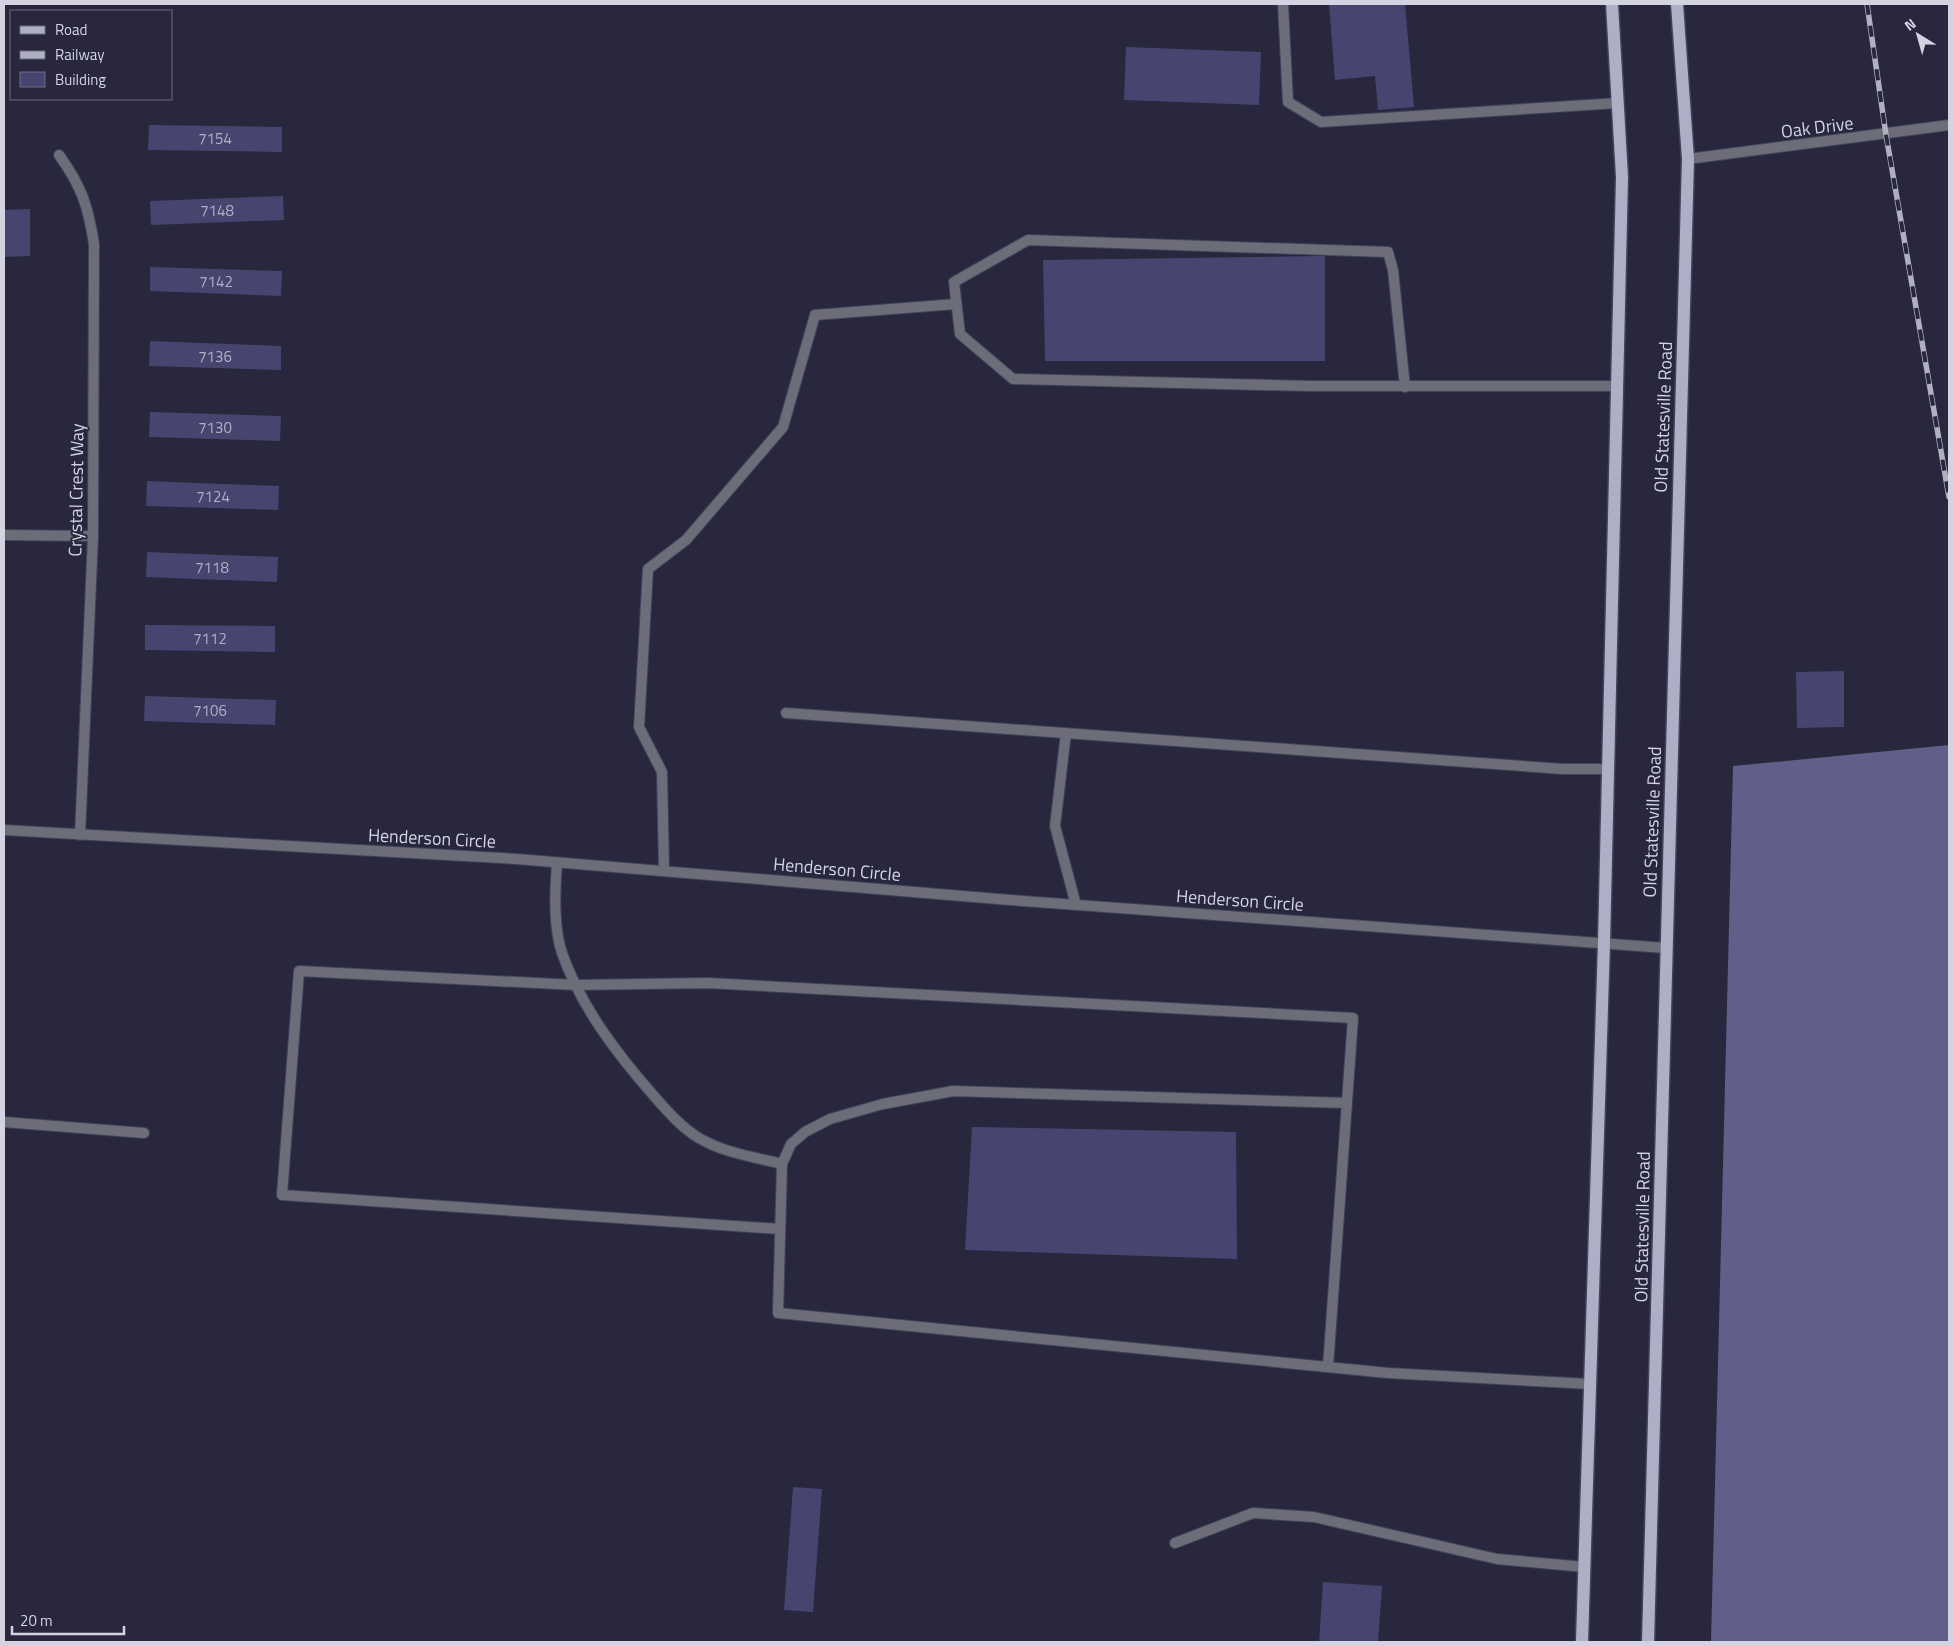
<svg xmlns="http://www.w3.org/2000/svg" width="1953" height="1646" font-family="'Titillium Web',sans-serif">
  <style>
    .forest { fill: #5f5f8a }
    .building { fill: #46456f }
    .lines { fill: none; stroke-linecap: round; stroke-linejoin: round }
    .lane-casing { stroke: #434358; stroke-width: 12 }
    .street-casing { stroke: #434358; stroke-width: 12 }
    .primary-casing { stroke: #434358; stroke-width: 15 }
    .lane { stroke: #6c6d79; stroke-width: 10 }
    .street { stroke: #6c6d79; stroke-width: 10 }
    .primary { stroke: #aeafc7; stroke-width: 12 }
    .rail-casing { stroke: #b0b0c1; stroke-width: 5.5 }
    .rail { stroke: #28273e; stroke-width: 4; stroke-dasharray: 11; stroke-linecap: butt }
    .labels { text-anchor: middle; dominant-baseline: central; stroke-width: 4; stroke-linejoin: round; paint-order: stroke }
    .number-label { font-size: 15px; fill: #b0b0c5 }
    .street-label { font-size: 18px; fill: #d3d3e2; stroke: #28273e }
  </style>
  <rect width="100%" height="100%" fill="#28273e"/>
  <path class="forest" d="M1949,745v897h-238l22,-876z"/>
  <path class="building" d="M1329,4h76l9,103 -36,3 -3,-34 -40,4z
    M1126,47l135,5 -2,53 -135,-5z
    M149,125l133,2v25l-134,-2z
    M283,196l1,24 -133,5 -1,-24z
    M30,209v47l-26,1v-47z
    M1325,256v105h-280l-2,-101z
    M150,267l132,4 -1,25 -131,-5z
    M150,341l131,5v24l-132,-4z
    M150,412l131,4 -1,25 -131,-4z
    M147,481l132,5 -1,24 -132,-4z
    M147,552l131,5 -1,25 -131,-5z
    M145,625l130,1v26l-130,-2z
    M1844,671v56l-47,1 -1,-56z
    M145,696l131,4 -1,25 -131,-4z
    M972,1127l264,5 1,127 -272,-9z
    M793,1487l29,2 -9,123 -29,-2z
    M1323,1582l59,4 -4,56h-59z"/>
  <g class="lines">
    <g class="lane-casing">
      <path id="lane" d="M1283,4l5,98 33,20 297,-19
        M1405,387l-12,-117 -5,-18 -360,-12 -74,42 6,52 53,45 296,7h308
        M786,713l777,56h46
        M1066,733l-11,93 21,79
        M557,863c-2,27 -4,63 5,90 19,54 55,101 92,143 13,15 28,32 45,42 25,15 55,19 83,26l-4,149 610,60 202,11
        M664,870l-2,-98 -23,-45 9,-158 38,-29 97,-113 32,-112 141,-11
        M782,1164l9,-20 14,-12 25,-13 53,-15 70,-13 394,12
        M780,1229l-498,-34 17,-224 277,14 132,-2 645,35 -25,349
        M1175,1543l78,-30 61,4 183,42 88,8"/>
    </g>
    <g class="street-casing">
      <path id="street" d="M59,155c23,32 29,51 35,89l-1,292 -13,299
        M1688,159l261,-34
        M4,535l89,1
        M4,830l513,29 493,41 656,48
        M4,1122l140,11"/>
    </g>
    <g class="primary-casing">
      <path id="primary" d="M1582,1642l22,-699 18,-766 -10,-173
        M1648,1642l40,-1483 -11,-155"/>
    </g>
    <use href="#lane" class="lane"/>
    <use href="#street" class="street"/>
    <use href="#primary" class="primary"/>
    <g class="rail-casing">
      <path id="rail" d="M1867,4l19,131 63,362"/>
    </g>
    <use href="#rail" class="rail"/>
  </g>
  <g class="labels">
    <g class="number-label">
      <text x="215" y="138">7154</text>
      <text x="217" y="210">7148</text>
      <text x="216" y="281">7142</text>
      <text x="215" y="356">7136</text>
      <text x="215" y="427">7130</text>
      <text x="213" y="496">7124</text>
      <text x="212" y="567">7118</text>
      <text x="210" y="638">7112</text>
      <text x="210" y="710">7106</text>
    </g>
    <g class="street-label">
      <text transform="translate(1817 127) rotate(-7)">Oak Drive</text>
      <text transform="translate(1663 417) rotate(-88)">Old Statesville Road</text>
      <text transform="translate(76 490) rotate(-89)">Crystal Crest Way</text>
      <text transform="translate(1652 822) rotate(-88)">Old Statesville Road</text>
      <text transform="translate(432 838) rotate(3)">Henderson Circle</text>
      <text transform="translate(837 869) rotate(5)">Henderson Circle</text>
      <text transform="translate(1240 900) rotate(4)">Henderson Circle</text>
      <text transform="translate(1642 1227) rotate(-89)">Old Statesville Road</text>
    </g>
  </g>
  <rect width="1953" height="1646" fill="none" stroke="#d3d3e2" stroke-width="10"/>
  <rect x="10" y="10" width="162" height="90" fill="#28273e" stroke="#6c6c80"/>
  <rect x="20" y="26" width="25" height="8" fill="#aeafc7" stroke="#6c6c80"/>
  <text x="55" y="35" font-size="15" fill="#d3d3e2">Road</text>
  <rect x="20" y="51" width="25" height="8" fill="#b0b0c1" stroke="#6c6c80"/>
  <text x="55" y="60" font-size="15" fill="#d3d3e2">Railway</text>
  <rect x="20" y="72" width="25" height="15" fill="#46456f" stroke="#6c6c80"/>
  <text x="55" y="85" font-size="15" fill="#d3d3e2">Building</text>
  <g transform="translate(1918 35) rotate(323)" stroke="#28273e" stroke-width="4" paint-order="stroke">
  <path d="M0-4L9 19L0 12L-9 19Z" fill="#d3d3e2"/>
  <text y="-8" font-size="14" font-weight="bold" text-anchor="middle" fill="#d3d3e2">N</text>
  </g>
  <path d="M12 1626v8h112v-8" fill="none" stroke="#d3d3e2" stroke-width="2.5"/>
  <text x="20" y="1626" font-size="15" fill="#d3d3e2" stroke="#28273e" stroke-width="4" paint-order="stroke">20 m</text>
</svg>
